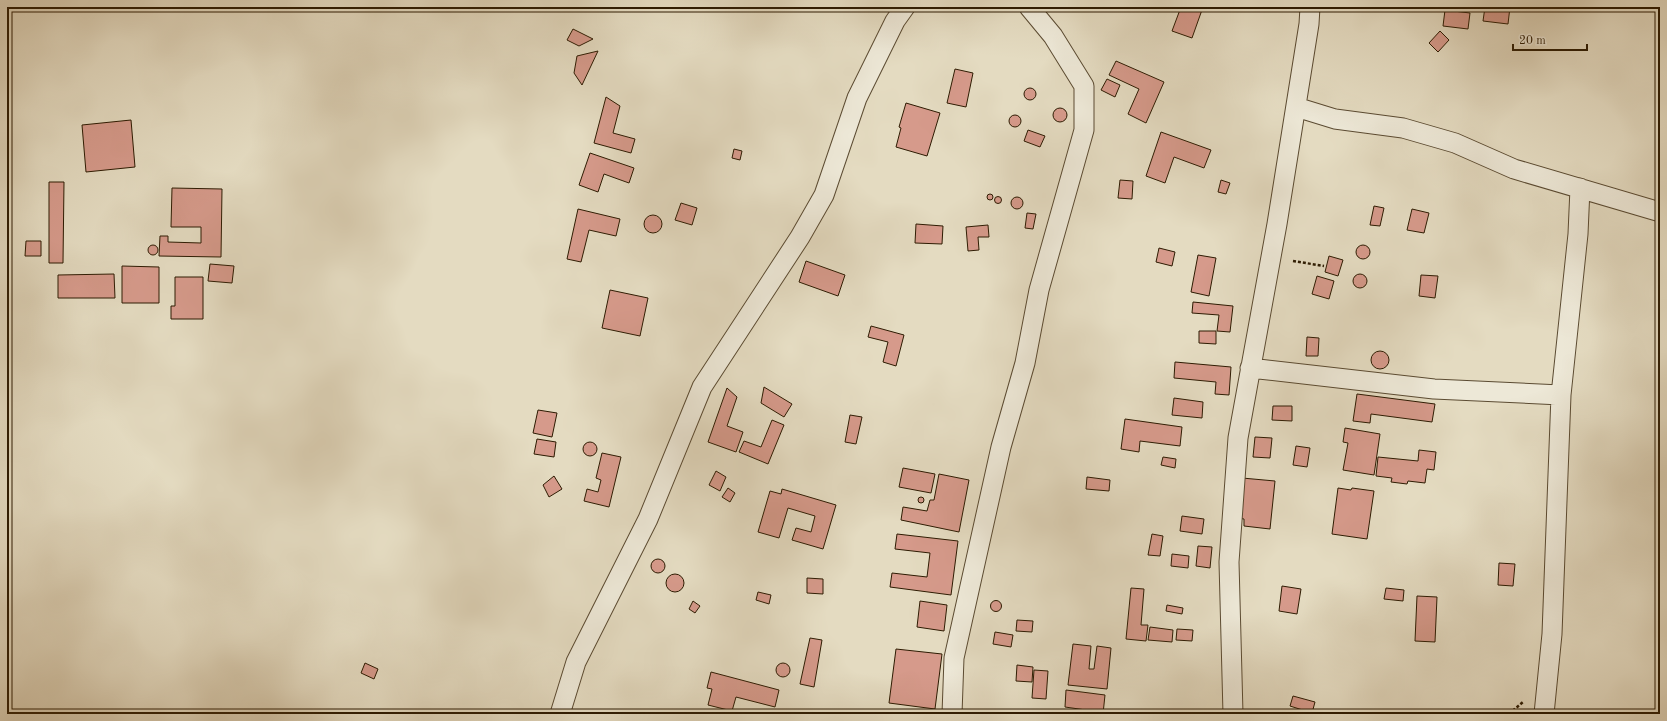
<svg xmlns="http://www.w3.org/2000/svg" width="1667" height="721" font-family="'Old Standard TT',serif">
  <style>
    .building { fill: #d69a8b; stroke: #2d1b02 }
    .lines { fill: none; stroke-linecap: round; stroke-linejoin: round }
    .street-casing { stroke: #5b4b32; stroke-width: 21 }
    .path { stroke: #2d1b02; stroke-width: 2.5; stroke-dasharray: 3 2; stroke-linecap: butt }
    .street { stroke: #ede8d7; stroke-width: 19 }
  </style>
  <rect width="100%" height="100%" fill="#e4dbc1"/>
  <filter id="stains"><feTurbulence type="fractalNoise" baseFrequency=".005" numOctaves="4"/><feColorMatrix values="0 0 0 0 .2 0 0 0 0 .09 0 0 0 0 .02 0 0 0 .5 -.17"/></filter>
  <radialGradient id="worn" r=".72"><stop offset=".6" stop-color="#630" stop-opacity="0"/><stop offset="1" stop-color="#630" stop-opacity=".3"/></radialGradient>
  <path class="building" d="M1181,7h22l-11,31 -20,-7z
    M1427,7h15l-1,4z
    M1485,7h25l-2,17 -25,-3z
    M1445,10l25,3 -2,16 -25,-3z
    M573,29l20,10 -14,7 -12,-6z
    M1440,31l9,9 -11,12 -9,-9z
    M598,51l-16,34 -8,-12 3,-17z
    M1116,61l48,21 -18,41 -18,-9 11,-25 -30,-14z
    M955,69l18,4 -7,34 -19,-4z
    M1107,79l13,6 -5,12 -14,-7z
    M1024 94a6 6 0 1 1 12 0a6 6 0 1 1-12 0Z
    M606,97l14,9 -7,27 22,6 -4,14 -37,-10z
    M906,103l34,10 -13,43 -31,-9 5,-19 -2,-1z
    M1053 115a7 7 0 1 1 14 0a7 7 0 1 1-14 0Z
    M1009 121a6 6 0 1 1 12 0a6 6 0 1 1-12 0Z
    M131,120l4,47 -49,5 -4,-47z
    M1028,130l17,6 -5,11 -16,-6z
    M1161,132l50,18 -7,18 -30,-11 -9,26 -19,-7z
    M734,149l8,2 -2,9 -8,-2z
    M590,153l44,15 -5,15 -25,-9 -6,18 -19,-7z
    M1120,180l13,1 -1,18 -14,-1z
    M1221,180l9,3 -4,11 -8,-2z
    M49,182h15l-1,81h-14z
    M172,188l50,1 -1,68 -62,-1 1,-20h8v6l33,1v-16h-30z
    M987 197a3 3 0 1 1 6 0a3 3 0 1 1-6 0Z
    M994.5 200a3.5 3.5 0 1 1 7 0a3.5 3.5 0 1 1-7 0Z
    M1011 203a6 6 0 1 1 12 0a6 6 0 1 1-12 0Z
    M681,203l16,5 -5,17 -17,-5z
    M1374,206l10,2 -4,18 -10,-1z
    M578,209l42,10 -4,17 -27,-6 -8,32 -14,-3z
    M1412,209l17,4 -5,20 -17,-3z
    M1027,213l9,1 -3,15 -8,-1z
    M644 224a9 9 0 1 1 18 0a9 9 0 1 1-18 0Z
    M916,224l27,2 -1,18 -27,-1z
    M988,225l1,12h-11l1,13 -11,1 -2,-24z
    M26,241h15v15h-16z
    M148 250a5 5 0 1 1 10 0a5 5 0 1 1-10 0Z
    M1356 252a7 7 0 1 1 14 0a7 7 0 1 1-14 0Z
    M1159,248l16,4 -3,14 -16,-4z
    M1198,255l18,3 -7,38 -18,-4z
    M1329,256l14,4 -5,16 -13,-4z
    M806,261l39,14 -7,21 -39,-14z
    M210,264l24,2 -2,17 -24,-2z
    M122,266l37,1v36h-37z
    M1353 281a7 7 0 1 1 14 0a7 7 0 1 1-14 0Z
    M114,274l1,24h-57v-23z
    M1421,275l17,1 -3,22 -16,-2z
    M1317,276l17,5 -5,18 -17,-5z
    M175,277h28v42h-32v-13h4z
    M610,290l38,8 -8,38 -38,-8z
    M1193,302l40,4 -3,26 -13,-1 2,-16 -27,-2z
    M871,326l33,9 -8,31 -13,-4 5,-20 -20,-5z
    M1199,331h17v13l-17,-1z
    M1307,337l12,1 -1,18h-12z
    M1371 360a9 9 0 1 1 18 0a9 9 0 1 1-18 0Z
    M1175,362l56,5 -2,28 -14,-1 1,-12 -42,-4z
    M764,387l28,17 -8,13 -23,-14z
    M727,388l10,9 -10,29 16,6 -7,20 -28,-10z
    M1357,394l78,10 -3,18 -61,-8 -1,9 -17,-2z
    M1174,398l29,4 -1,16 -30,-3z
    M1273,406h19v15l-20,-1z
    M538,410l19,3 -5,24 -19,-4z
    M850,415l12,2 -6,27 -11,-2z
    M1125,419l57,8 -2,19 -40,-5 -1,11 -18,-3z
    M772,420l12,5 -16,39 -29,-12 5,-11 17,6z
    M1345,428l35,6 -6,41 -31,-5 5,-27 -5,-1z
    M1255,437l17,1 -2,20 -17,-1z
    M537,439l19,3 -2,15 -20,-3z
    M583 449a7 7 0 1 1 14 0a7 7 0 1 1-14 0Z
    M1296,446l14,2 -3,19 -14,-2z
    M1419,450l17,2 -2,18 -7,-1 -2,14 -17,-2 -1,3 -16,-2 1,-4 -16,-2 2,-19 40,4z
    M602,453l19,4 -12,50 -25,-6 3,-12 11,3 3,-12 -5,-2z
    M1163,457l13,2 -1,9 -14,-3z
    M903,468l32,6 -4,19 -32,-6z
    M716,471l10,6 -6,14 -11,-6z
    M939,474l30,6 -10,52 -58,-12 2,-13 24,4 3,-11h4z
    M554,476l8,13 -13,8 -6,-12z
    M1087,477l23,3 -1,11 -23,-2z
    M1242,478l33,3 -5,48 -26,-3v-7l-6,-1z
    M728,488l7,5 -5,9 -8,-5z
    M1338,488l13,2 1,-2 22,3 -7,48 -35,-5z
    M782,489l54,16 -13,44 -31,-9 4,-12 15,4 4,-16 -27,-8 -9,30 -21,-6 12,-41 11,3z
    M918 500a3 3 0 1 1 6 0a3 3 0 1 1-6 0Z
    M1182,516l22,3 -2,15 -22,-3z
    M897,534l61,7 -7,54 -61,-8 2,-14 35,4 3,-24 -35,-4z
    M1152,534l11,2 -3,20 -12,-1z
    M1198,546l14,1 -2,21 -14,-2z
    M1172,554l17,2 -1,12 -17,-2z
    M651 566a7 7 0 1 1 14 0a7 7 0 1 1-14 0Z
    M1499,563l16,1 -2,22 -15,-1z
    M666 583a9 9 0 1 1 18 0a9 9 0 1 1-18 0Z
    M807,578l16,1v15l-16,-1z
    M1282,586l19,3 -4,25 -18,-3z
    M1131,588l13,1 -3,36h7l-2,16 -20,-2z
    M1386,588l18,2 -1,11 -19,-2z
    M758,592l13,3 -2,9 -13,-4z
    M1417,596l20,1 -2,45 -20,-1z
    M990.5 606a5.5 5.5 0 1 1 11 0a5.5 5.5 0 1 1-11 0Z
    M693,601l7,5 -5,7 -6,-4z
    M920,601l27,4 -3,26 -27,-4z
    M1167,605l16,3 -1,6 -16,-3z
    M1017,620l16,1 -1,11 -16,-1z
    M1150,627l23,3 -1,12 -24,-2z
    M1177,629l16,1 -1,11 -16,-1z
    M995,632l18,3 -2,12 -18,-3z
    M810,638l12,2 -8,47 -14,-3z
    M1073,644l18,2 -2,23h5l3,-23 14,2 -4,41 -39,-4z
    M896,649l46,5 -7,55 -46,-6z
    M776 670a7 7 0 1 1 14 0a7 7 0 1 1-14 0Z
    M365,663l13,6 -4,10 -13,-6z
    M1017,665l16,2 -1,15 -16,-1z
    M1034,670l14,1 -2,28 -14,-1z
    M711,672l68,18 -4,17 -39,-10 -4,14 -24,-6 4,-16 -5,-1z
    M1066,690l39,5 -2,19h-17v-4l-21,-3z
    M1293,696l22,6 -3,11 -22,-7z"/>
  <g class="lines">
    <g class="street-casing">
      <path id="street" d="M1296,107l39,12 68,9 52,15 59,26 146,43
        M1250,368l184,21 127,6
        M560,714l16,-52 72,-143 54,-132 98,-150 24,-42 33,-97 38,-77 10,-14
        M952,714l2,-56 47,-211 24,-84 14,-73 45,-160v-44l-31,-50 -24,-29
        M1233,714l-4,-152 9,-124 39,-214 32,-200 1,-17
        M1544,714l8,-80 9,-239 17,-161 2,-46"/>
    </g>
    <path class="path" d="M1293,261l31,5
      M1509,714l14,-12"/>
    <use href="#street" class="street"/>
  </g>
  <rect width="1667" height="721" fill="none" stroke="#e4dbc1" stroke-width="24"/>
  <rect x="8" y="8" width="1651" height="705" fill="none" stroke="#2d1b02" stroke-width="2"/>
  <rect x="12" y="12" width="1643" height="697" fill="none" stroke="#2d1b02"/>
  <path d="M1513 44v6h74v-6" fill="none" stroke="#2d1b02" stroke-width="2"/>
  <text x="1519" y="44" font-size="12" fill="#2d1b02" stroke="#ede8d7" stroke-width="3" paint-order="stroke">20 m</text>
  <rect width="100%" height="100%" filter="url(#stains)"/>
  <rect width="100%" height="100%" fill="url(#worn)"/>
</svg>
